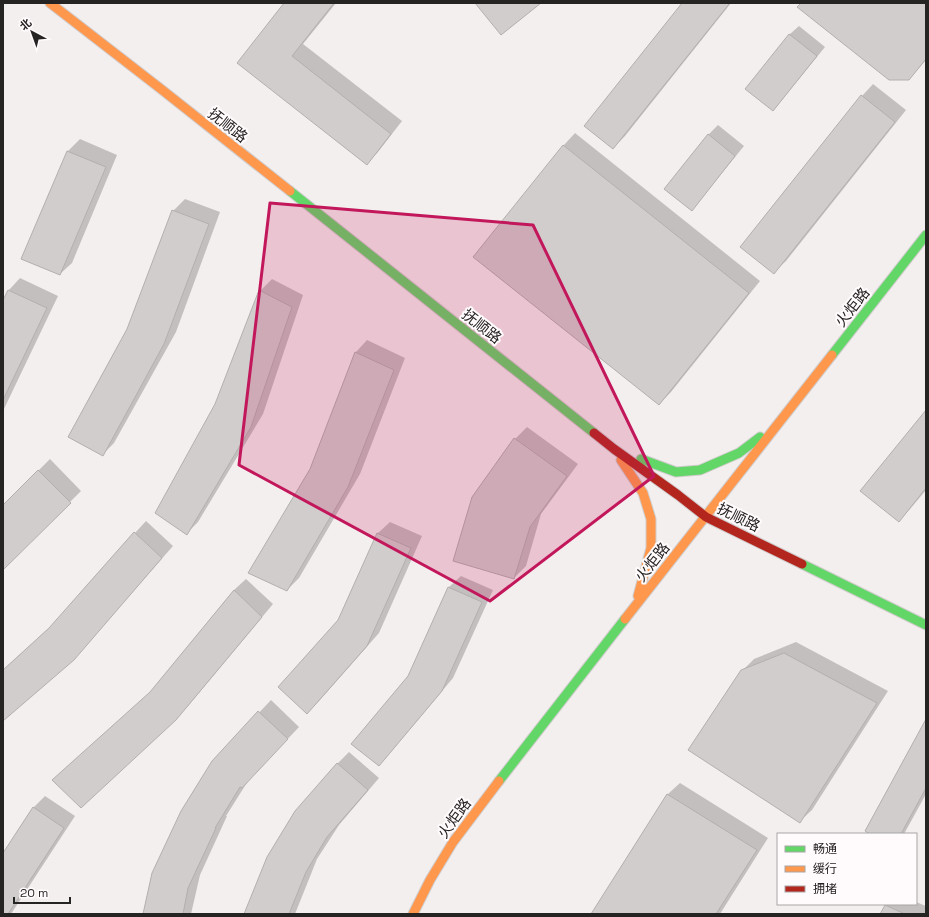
<svg xmlns="http://www.w3.org/2000/svg" width="929" height="917" font-family="'Space Grotesk','Noto Sans SC',sans-serif">
  <style>
    .shadow { fill: #0003 }
    .building { fill: #d1cdcd; stroke: #b2afaf }
    .lines { fill: none; stroke-linecap: round; stroke-linejoin: round }
    .fast-casing { stroke: #d0cccc; stroke-width: 11 }
    .slow-casing { stroke: #d0cccc; stroke-width: 11 }
    .jam-casing { stroke: #d0cccc; stroke-width: 11 }
    .fast { stroke: #63d668; stroke-width: 9 }
    .slow { stroke: #ff974d; stroke-width: 9 }
    .jam { stroke: #b3261e; stroke-width: 9 }
    .marked { fill: #c2185b; fill-opacity: 0.2; stroke: #c2185b; stroke-width: 3; stroke-linejoin: round }
    .labels { text-anchor: middle; dominant-baseline: central; stroke-width: 4; stroke-linejoin: round; paint-order: stroke }
    .street-label { font-size: 15px; fill: #262323; stroke: #fffbfc }
  </style>
  <rect width="100%" height="100%" fill="#f4efef"/>
  <path class="shadow" d="M285,3h51l-33,41 99,77 -24,31 -11,11 -129,-100z
    M684,3h47l-106,133 -12,12z
    M802,3h124v57l-17,19z
    M799,26l26,21 -44,54 -8,9 -27,-21 44,-55z
    M873,84l33,26 -120,151 -12,11 88,-176z
    M718,125l26,21 -44,54 -8,9 -26,-20 43,-55z
    M575,133l185,148 -89,111 -12,12 -185,-147 90,-112z
    M80,139l37,16 -45,108 -12,11 -37,-15 45,-108z
    M185,199l35,13 -44,120 -62,111 -12,12 71,-244z
    M20,278l38,18 -55,115v-109l6,-12z
    M272,279l31,16 -40,119 -65,108 -11,11 29,-128 44,-114z
    M367,340l38,18 -45,116 -61,104 -12,12 24,-120 45,-118z
    M926,411v79l-16,19 -11,11z
    M527,427l51,37 -37,50 -15,52 -12,12 -41,-81 42,-58z
    M50,459l31,32 -78,78v-63z
    M146,521l27,25 -88,100 -82,74v-50l52,-47 80,-90z
    M390,522l32,14 -43,97 -60,68 -12,11 31,-91 40,-88z
    M461,576l32,14 -40,88 -63,75 -11,12 30,-89 40,-89z
    M246,579l27,25 -85,102 -13,13 -21,-31 80,-98z
    M796,642l92,49 -76,119 -12,11 -58,-150 12,-12z
    M271,700l28,27 -51,54 -22,35h1l-27,59 -9,39h-47l69,-153z
    M926,721v73l-22,40h-31z
    M349,752l30,26 -40,47 -22,34 -22,55h-50l51,-103 42,-48z
    M680,783l88,55 -48,76h-127l75,-120z
    M45,796l30,20 -64,98h-8v-59l30,-47z
    M916,902l10,4v8h-45l6,-10h29z"/>
  <path class="building" d="M284,3h50l-42,53 99,78 -24,31 -130,-102z
    M475,3h66l-40,32z
    M682,3h48l-117,146 -29,-23z
    M801,3h125v56l-17,21h-20l-92,-73z
    M789,34l28,22 -44,55 -28,-22z
    M861,95l34,27 -121,152 -34,-27z
    M708,134l27,22 -43,55 -28,-22z
    M563,145l186,148 -90,112 -186,-148z
    M67,151l39,16 -46,108 -39,-16z
    M172,210l37,14 -45,120 -61,112 -35,-19 59,-108z
    M8,290l39,18 -44,92v-100z
    M259,290l33,17 -41,120 -64,108 -32,-22 60,-109z
    M355,352l39,18 -46,117 -61,104 -39,-18 62,-104z
    M926,410v78l-27,34 -39,-31z
    M514,438l53,38 -37,51 -16,52 -61,-18 19,-64z
    M38,470l33,33 -68,67v-65z
    M134,532l28,26 -88,102 -71,61v-51l46,-42z
    M377,533l34,15 -44,98 -60,68 -29,-27 60,-67z
    M448,587l34,15 -40,89 -63,75 -28,-22 57,-68z
    M234,590l28,27 -86,103 -95,88 -29,-28 98,-88z
    M784,653l93,50 -77,120 -112,-73 53,-80z
    M258,711l30,28 -46,49 -2,-1 -25,41h1l-28,60 -5,26h-40l9,-41 29,-62 31,-50z
    M926,719v69l-25,46h-31l-5,-3z
    M337,763l31,27 -41,47 -21,35 -17,42h-45l23,-57 28,-46z
    M667,794l90,56 -41,64h-125z
    M33,807l31,21 -56,86h-5v-61z
    M885,905l20,9h-25z"/>
  <g class="lines">
    <g class="fast-casing">
      <path id="fast" d="M290,191l304,242
        M832,355l94,-120
        M641,459l35,13 24,-2 39,-17 21,-16
        M802,564l124,61
        M499,781l126,-162"/>
    </g>
    <g class="slow-casing">
      <path id="slow" d="M50,3l111,86 129,102
        M621,460l22,33 8,26v29l-13,48
        M625,619l207,-264
        M413,914l17,-34 23,-38 46,-61"/>
    </g>
    <g class="jam-casing">
      <path id="jam" d="M594,433l20,16 64,46 28,22 96,47"/>
    </g>
    <use href="#fast" class="fast"/>
    <use href="#slow" class="slow"/>
    <use href="#jam" class="jam"/>
  </g>
  <path class="marked" d="M270,203l263,22 121,251 -164,125 -251,-136z"/>
  <g class="labels">
    <g class="street-label">
      <text transform="translate(228 125) rotate(38)">抚顺路</text>
      <text transform="translate(852 307) rotate(-52)">火炬路</text>
      <text transform="translate(482 326) rotate(38)">抚顺路</text>
      <text transform="translate(739 517) rotate(26)">抚顺路</text>
      <text transform="translate(652 562) rotate(-52)">火炬路</text>
      <text transform="translate(454 818) rotate(-54)">火炬路</text>
    </g>
  </g>
  <rect width="929" height="917" fill="none" stroke="#262323" stroke-width="8"/>
  <rect x="777" y="833" width="140" height="72" fill="#fffbfc" stroke="#a8a5a5"/>
  <rect x="785" y="846" width="20" height="6" fill="#63d668" stroke="#a8a5a5"/>
  <text x="813" y="853" font-size="12" fill="#262323">畅通</text>
  <rect x="785" y="866" width="20" height="6" fill="#ff974d" stroke="#a8a5a5"/>
  <text x="813" y="873" font-size="12" fill="#262323">缓行</text>
  <rect x="785" y="886" width="20" height="6" fill="#b3261e" stroke="#a8a5a5"/>
  <text x="813" y="893" font-size="12" fill="#262323">拥堵</text>
  <g transform="translate(32 32) rotate(319)" stroke="#fffbfc" stroke-width="3" paint-order="stroke">
  <path d="M0-3L7 15L0 10L-7 15Z" fill="#262323"/>
  <text y="-6" font-size="11" font-weight="bold" text-anchor="middle" fill="#262323">北</text>
  </g>
  <path d="M14 897v6h56v-6" fill="none" stroke="#262323" stroke-width="2"/>
  <text x="20" y="897" font-size="12" fill="#262323" stroke="#fffbfc" stroke-width="3" paint-order="stroke">20 m</text>
</svg>
